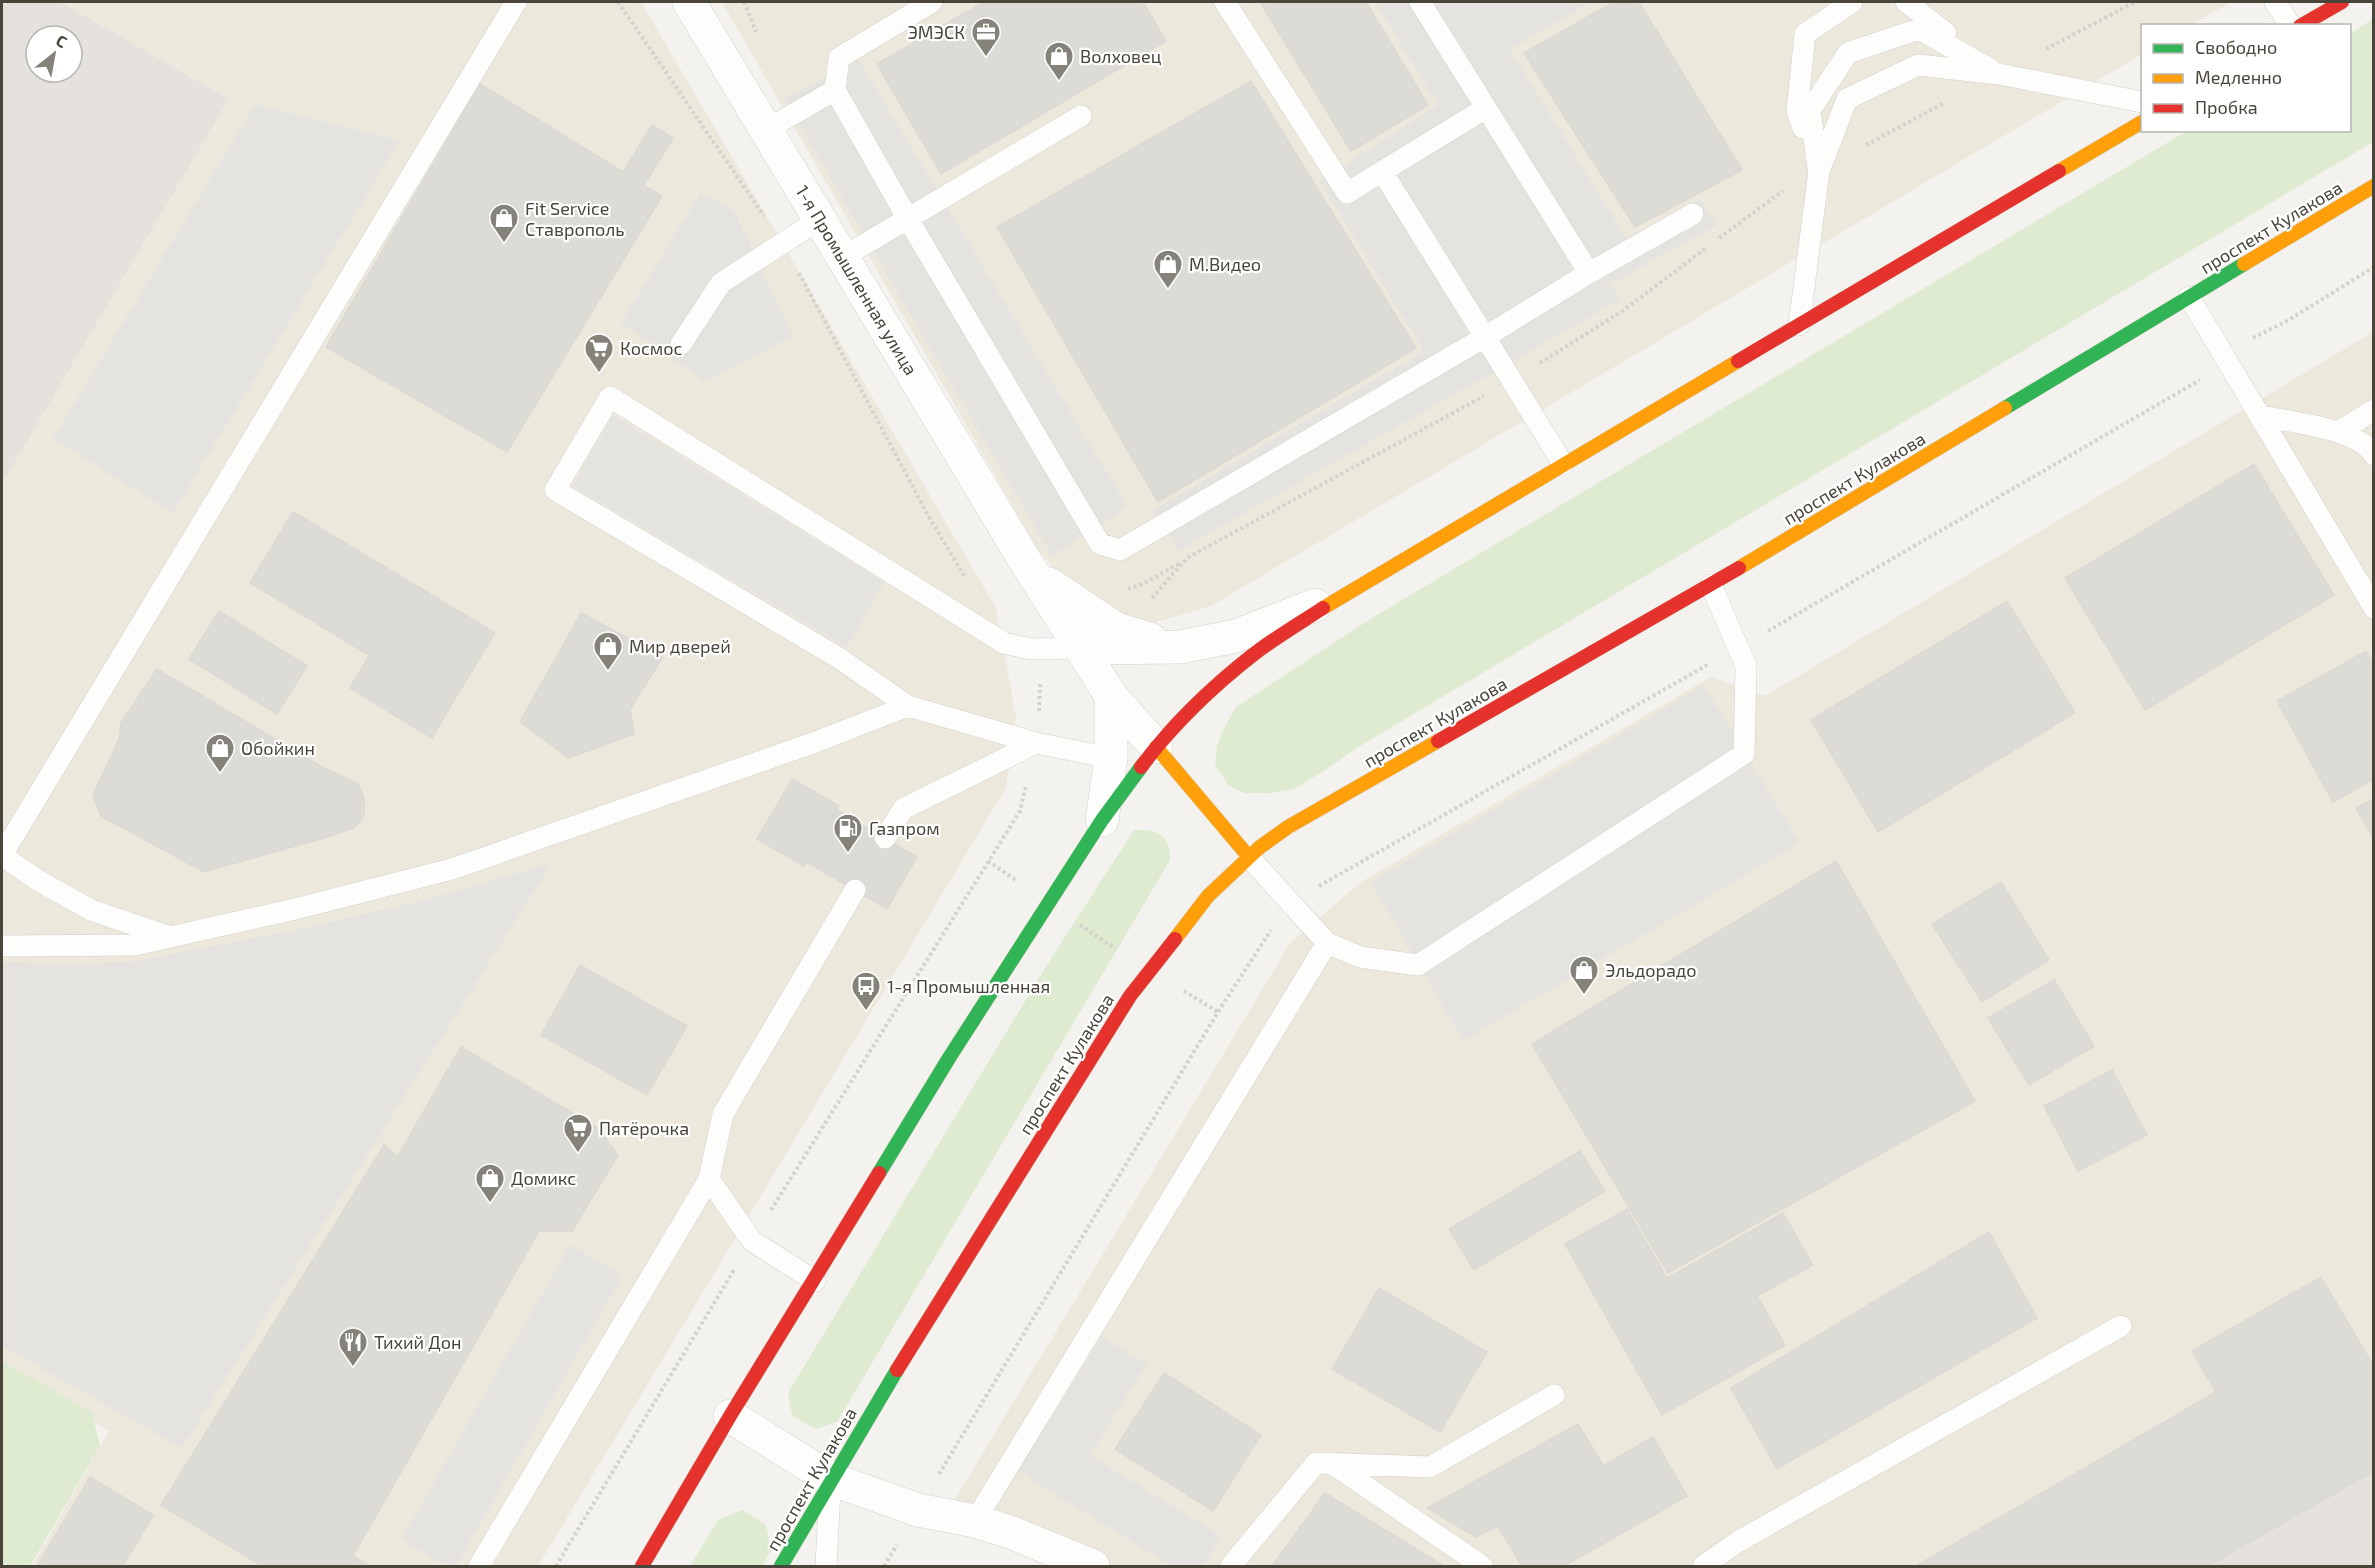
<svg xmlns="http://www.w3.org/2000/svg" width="2375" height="1568" font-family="'Exo 2',sans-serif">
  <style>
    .commercial { fill: #ede8dc }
    .industrial { fill: #e5e2de; fill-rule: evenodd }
    .green { fill: #deebd0 }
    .parking { fill: #e5e3df }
    .building { fill: #dddbd6; stroke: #dbd9d4; stroke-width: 1.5 }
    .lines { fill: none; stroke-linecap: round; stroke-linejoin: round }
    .lane-casing { stroke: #d1d0cc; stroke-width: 22 }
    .street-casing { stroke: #d1d0cc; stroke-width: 34 }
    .fast-casing { stroke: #d4cfbd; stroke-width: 15 }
    .slow-casing { stroke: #d4cfbd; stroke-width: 15 }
    .jam-casing { stroke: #d4cfbd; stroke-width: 15 }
    .path { stroke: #d3d2cc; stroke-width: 4; stroke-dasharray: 3 3; stroke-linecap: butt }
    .lane { stroke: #fdfdfc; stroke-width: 21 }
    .street { stroke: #fdfdfc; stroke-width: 33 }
    .fast { stroke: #30b455; stroke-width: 14 }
    .slow { stroke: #ff9f0a; stroke-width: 14 }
    .jam { stroke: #e5322d; stroke-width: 14 }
    .labels { text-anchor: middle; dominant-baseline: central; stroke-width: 4.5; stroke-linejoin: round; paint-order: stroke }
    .poi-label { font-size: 18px; fill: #49453a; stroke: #fff; text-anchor: start }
    .street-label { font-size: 18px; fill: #49453a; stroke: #fff }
  </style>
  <rect width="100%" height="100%" fill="#f3f2ee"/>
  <path class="commercial" d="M61,2h580l355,606 20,109 -10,71 -468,778h-506l77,-135 -107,-62v-885l227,-385z
    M722,2h1509l-40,23 -49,1v28l-931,552 -58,17 -47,-14 -38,-25 -29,-33z
    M2373,332v1130l-182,104h-1081l-124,-52 -33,-11 337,-560 71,-61 350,-205 54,19z"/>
  <path class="industrial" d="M2,2h59l168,97 -227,385zM36,36h36v36h-36z
    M2373,1462v104h-182z"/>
  <path class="green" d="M2373,19v123l-1013,604 -38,26 -28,17 -23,4h-26l-16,-7 -14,-21 2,-19 6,-16 13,-23 136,-89 815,-487 163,-1v-96z
    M1134,830c24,-1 36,4 36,30l-333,562 -22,7 -23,-14 -4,-22 259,-428z
    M2,1361l90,51 8,34 -70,120h-28z
    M742,1510l24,15 5,26 -9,15h-72l28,-46z"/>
  <path class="parking" d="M1375,2h217l-82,47 116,189 75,-39 16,26 -106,59 9,16 -442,251 -25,-41 271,-159 -104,-170 118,-76z
    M859,60l269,447 -76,49 -268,-457z
    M255,104l145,36 -227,373 -120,-74z
    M701,192l34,20 58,124 -87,46 -85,-59z
    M613,415l271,168 -37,64 -274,-161z
    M1704,685l96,158 -337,198 -92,-159z
    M552,863l-370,585 -180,-102v-384l74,2 60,-3 155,-30 130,-30z
    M570,1245l53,30 -167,291h-9l-46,-26z
    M1102,1337l45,27 -57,91 131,81 -18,30h-32l-153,-95z"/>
  <path class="building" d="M984,2h159l23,39 -225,133 -64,-110z
    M1260,2h106l62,103 -77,46z
    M1614,2h25l103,168 -107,57 -111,-174z
    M1251,81l165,267 -258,154 -161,-275z
    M480,84l143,88 29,-47 21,13 -29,47 18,11 -155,256 -181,-105z
    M2254,464l80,131 -189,115 -80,-132z
    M293,512l202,121 -44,72 -201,-122z
    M2007,601l68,112 -197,119 -67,-112z
    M219,611l88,55 -30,48 -88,-55z
    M581,613l82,44 -33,52 4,25 -65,24 -49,-36z
    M2366,651l8,14v114l-41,23 -56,-101z
    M369,656l82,49 -19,33 -82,-50z
    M157,669l165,98 35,16 7,14v18l-4,7 -5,5 -24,9 -127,36 -103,-56 -8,-21 26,-56 2,-16z
    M792,779l47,27 -35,60 -47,-27z
    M2374,798v41l-18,-31z
    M837,810l80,47 -30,52 -80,-47z
    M1836,861l139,240 -307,172 -136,-229z
    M2001,882l48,78 -67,42 -50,-78z
    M580,965l107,61 -40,69 -106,-60z
    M2054,980l40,66 -65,39 -41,-67z
    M461,1047l137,81 20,27 -46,76h-33l-186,325 17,10h-108l-101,-61 223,-360 14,11z
    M2112,1070l35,65 -69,36 -34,-65z
    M1580,1151l25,40 -131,79 -25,-41z
    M1627,1209l40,69 116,-65 30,52 -56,31 28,49 -123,70 -97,-171z
    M1989,1232l48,86 -260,151 -46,-81z
    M2321,1277l53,90v104l-166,95h-292l300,-174 -24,-41z
    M1379,1288l108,64 -47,80 -108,-63z
    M1164,1373l97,62 -48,76 -98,-62z
    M1578,1424l25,41 -105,61 -22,11 -49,-29z
    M1653,1437l34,59 -123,70h-42l-24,-40z
    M90,1477l63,38 -30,51h-86z
    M1325,1493l119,73h-172z"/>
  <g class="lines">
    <g class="lane-casing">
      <path id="lane" d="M1225,2l122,191 139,-85
        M1906,2l40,31
        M2275,2l16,24
        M835,90l73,129 192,325 20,6 365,-213 78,127
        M1803,128l-6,-17 8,-77 47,-32
        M766,130l69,-40 4,-32 93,-56
        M1818,168l-8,-58 38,-57 71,-24 71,40
        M1383,173l102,164 104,-64 -169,-271
        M843,257l238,-141
        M1589,273l104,-59
        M2189,297l185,311
        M1799,325l20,-154 28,-72 71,-34 81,9 143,28
        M681,344l40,-61 99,-64
        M2261,416c29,6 97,12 113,39
        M2340,431l34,-21
        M1082,648l-51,1 -27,-6 -394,-246 -55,93 284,168 69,48 128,37 75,15
        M885,838l18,-29 133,-66
        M2,855l514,-853
        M2,856l37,25 52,29 79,27 121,-27 161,-41 361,-126 95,-37
        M1249,857l78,86 33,14 58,8 326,-211 2,-88 -35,-81
        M2,946l133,-1 35,-8
        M815,1281l-63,-40 -43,-62 14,-65 132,-224
        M1333,1464l149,102
        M975,1521l352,-578
        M479,1566l230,-387
        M826,1566l4,-77
        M1231,1566l85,-103 114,4 124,-72
        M1703,1566l36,-25 382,-215"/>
    </g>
    <g class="street-casing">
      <path id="street" d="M689,2l335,557 87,137 45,51
        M1049,584l67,45 34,10
        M1082,648l98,-1 56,-11 79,-31
        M1102,820l9,-62v-62
        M730,1416l101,63 87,31 57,11 35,11 83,34"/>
    </g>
    <g class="fast-casing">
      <path id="fast" d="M2005,408l239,-144
        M879,1173l70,-115 153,-238 39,-53
        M781,1566l116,-196"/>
    </g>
    <g class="slow-casing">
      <path id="slow" d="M2059,171l83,-49
        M2244,264l130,-78
        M1739,568l266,-160
        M1323,608l415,-247
        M1156,747l93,110
        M1175,939l33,-43 52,-49 28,-20 150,-86"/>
    </g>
    <g class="jam-casing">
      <path id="jam" d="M2300,26l42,-24
        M1738,361l321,-190
        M1438,741l301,-173
        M1141,767c32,-43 72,-81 113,-113 22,-17 46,-31 69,-46
        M897,1370l233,-374 45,-57
        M642,1566l88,-150 149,-243"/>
    </g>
    <path class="path" d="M618,2l146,214
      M744,2l12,30
      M2046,49l89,-47
      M1866,145l78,-42
      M1719,238l64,-47
      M799,273l131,246 35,58
      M2253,338l34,-17 87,-54
      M1540,363l84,-53 82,-62
      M1128,589l15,-5 37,-21
      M1152,598l35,-40 297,-162
      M1768,631l432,-251
      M1039,711l1,-25 3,-3
      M988,861l29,20
      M1319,886l390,-222
      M1080,925l36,24
      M1184,991l34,21
      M771,1210l249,-399 6,-25
      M939,1474l279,-462 53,-82
      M556,1566l178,-296
      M884,1566l13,-21"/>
    <use href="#lane" class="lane"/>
    <use href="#street" class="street"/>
    <use href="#fast" class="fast"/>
    <use href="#slow" class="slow"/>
    <use href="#jam" class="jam"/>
  </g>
  <defs>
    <g id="office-pin" transform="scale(1.5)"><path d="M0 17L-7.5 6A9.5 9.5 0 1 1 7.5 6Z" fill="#848279" stroke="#fff"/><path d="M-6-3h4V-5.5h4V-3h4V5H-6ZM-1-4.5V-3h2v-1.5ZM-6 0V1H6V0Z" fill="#fff"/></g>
    <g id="shop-pin" transform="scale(1.5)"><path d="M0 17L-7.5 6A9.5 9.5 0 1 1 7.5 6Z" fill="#848279" stroke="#fff"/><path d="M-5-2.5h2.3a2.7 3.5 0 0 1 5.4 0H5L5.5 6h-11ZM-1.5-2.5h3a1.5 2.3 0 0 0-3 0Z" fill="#fff"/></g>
    <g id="supermarket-pin" transform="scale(1.5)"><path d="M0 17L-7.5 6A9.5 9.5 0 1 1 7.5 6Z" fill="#848279" stroke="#fff"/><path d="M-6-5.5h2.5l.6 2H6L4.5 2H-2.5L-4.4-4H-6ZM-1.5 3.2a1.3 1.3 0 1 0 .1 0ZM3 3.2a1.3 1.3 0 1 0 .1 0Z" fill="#fff"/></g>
    <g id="fuel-pin" transform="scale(1.5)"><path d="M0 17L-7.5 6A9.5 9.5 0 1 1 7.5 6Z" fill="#848279" stroke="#fff"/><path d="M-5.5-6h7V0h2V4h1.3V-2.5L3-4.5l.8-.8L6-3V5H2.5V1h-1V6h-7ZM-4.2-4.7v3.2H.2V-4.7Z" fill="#fff"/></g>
    <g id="bus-pin" transform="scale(1.5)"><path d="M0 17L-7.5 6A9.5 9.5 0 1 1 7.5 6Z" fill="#848279" stroke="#fff"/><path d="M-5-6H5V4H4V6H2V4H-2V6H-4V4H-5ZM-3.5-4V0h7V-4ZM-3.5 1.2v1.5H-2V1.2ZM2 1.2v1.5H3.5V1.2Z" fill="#fff"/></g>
    <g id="restaurant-pin" transform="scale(1.5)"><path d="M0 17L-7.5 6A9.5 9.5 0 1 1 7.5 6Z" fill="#848279" stroke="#fff"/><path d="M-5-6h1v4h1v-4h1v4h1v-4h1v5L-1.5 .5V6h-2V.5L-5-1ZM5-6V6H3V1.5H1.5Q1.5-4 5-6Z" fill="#fff"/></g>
  </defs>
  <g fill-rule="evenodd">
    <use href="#office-pin" x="986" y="32"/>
    <use href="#shop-pin" x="1059" y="56"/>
    <use href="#shop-pin" x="504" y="218"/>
    <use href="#shop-pin" x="1168" y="264"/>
    <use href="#supermarket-pin" x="599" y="348"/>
    <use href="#shop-pin" x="608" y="646"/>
    <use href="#shop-pin" x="220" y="748"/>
    <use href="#fuel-pin" x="848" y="828"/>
    <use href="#shop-pin" x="1584" y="970"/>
    <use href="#bus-pin" x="866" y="986"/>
    <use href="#supermarket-pin" x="578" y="1128"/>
    <use href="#shop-pin" x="490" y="1178"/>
    <use href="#restaurant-pin" x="353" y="1342"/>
  </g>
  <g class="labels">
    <g class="poi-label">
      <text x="965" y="32" text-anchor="end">ЭМЭСК</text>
      <text x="1080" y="56">Волховец</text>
      <text x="525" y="208">Fit Service<tspan x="525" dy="21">Ставрополь</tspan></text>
      <text x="1189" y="264">М.Видео</text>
      <text x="620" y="348">Космос</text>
      <text x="629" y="646">Мир дверей</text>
      <text x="241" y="748">Обойкин</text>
      <text x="869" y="828">Газпром</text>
      <text x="1605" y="970">Эльдорадо</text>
      <text x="887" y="986">1-я Промышленная</text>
      <text x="599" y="1128">Пятёрочка</text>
      <text x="511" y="1178">Домикс</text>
      <text x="374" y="1342">Тихий Дон</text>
    </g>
    <g class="street-label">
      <text transform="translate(2271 227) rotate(-31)">проспект Кулакова</text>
      <text transform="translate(857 280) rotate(59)">1-я Промышленная улица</text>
      <text transform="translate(1854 478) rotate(-31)">проспект Кулакова</text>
      <text transform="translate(1435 722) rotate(-30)">проспект Кулакова</text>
      <text transform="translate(1066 1064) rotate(-58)">проспект Кулакова</text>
      <text transform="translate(811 1479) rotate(-60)">проспект Кулакова</text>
    </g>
  </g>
  <rect width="2375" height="1568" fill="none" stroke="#49453a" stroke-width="6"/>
  <rect x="2141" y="24" width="210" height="108" fill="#ffffff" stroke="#b6b5b0" stroke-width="1.5"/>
  <rect x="2153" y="44" width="30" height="9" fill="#30b455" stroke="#b6b5b0" stroke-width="1.5"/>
  <text x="2195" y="54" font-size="18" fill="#49453a">Свободно</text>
  <rect x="2153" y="74" width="30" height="9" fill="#ff9f0a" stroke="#b6b5b0" stroke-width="1.5"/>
  <text x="2195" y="84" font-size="18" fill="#49453a">Медленно</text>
  <rect x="2153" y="104" width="30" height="9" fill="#e5322d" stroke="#b6b5b0" stroke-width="1.5"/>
  <text x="2195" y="114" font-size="18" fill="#49453a">Пробка</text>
  <g transform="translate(54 54) rotate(31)"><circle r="28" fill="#ffffff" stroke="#b6b5b0" stroke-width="1.5"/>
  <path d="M0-4.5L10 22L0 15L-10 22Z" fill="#848279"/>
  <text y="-9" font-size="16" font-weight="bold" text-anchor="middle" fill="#49453a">С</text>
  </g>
</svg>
